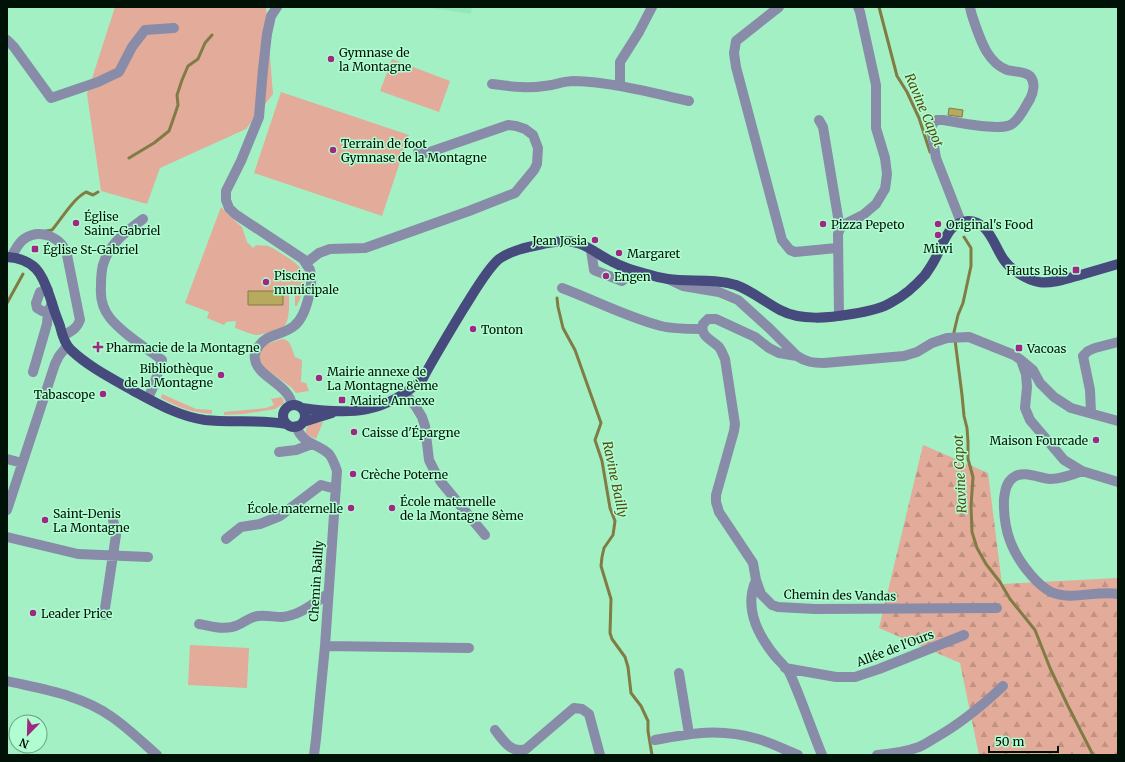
<svg xmlns="http://www.w3.org/2000/svg" width="1125" height="762" font-family="Merriweather,serif">
  <style>
    .built { fill: #93e8b9 }
    .green { fill: #e3ab99 }
    .forest { fill: url(#forest-firs) }
    .water { fill: #b7a95e; stroke: #807c44 }
    .lines { fill: none; stroke-linecap: round; stroke-linejoin: round }
    .stream { stroke: #807c44; stroke-width: 3 }
    .minor { stroke: #888ca9; stroke-width: 10 }
    .major { stroke: #464a7c; stroke-width: 10 }
    .poi-dot { fill: #9e2983; stroke: #b1fdd2; stroke-width: 1.5 }
    .labels { text-anchor: middle; dominant-baseline: central; stroke-width: 3; stroke-linejoin: round; paint-order: stroke }
    .poi-label { font-size: 12px; fill: #001207; stroke: #b1fdd2; text-anchor: start }
    .street-label { font-size: 12px; fill: #001207; stroke: #b1fdd2 }
    .water-label { font-size: 13px; font-style: italic; fill: #53490d; stroke: #b1fdd2 }
  </style>
  <defs>
    <pattern id="forest-firs" width="22" height="20" patternUnits="userSpaceOnUse"><rect width="22" height="20" fill="#e3ab99"/><path d="M5 1l3.5 6h-7zM16 11l3.5 6h-7z" fill="#c19282"/></pattern>
  </defs>
  <rect width="100%" height="100%" fill="#a4f0c5"/>
  <path class="built" d="M425,7h47l-1,7z"/>
  <path class="green" d="M115,7h151l7,87 -27,35 -86,39 -13,36 -46,-13 -14,-97z
    M392,59l58,22 -11,31 -59,-21z
    M281,92l128,43 -27,81 -128,-43z
    M221,207l12,12 9,8 5,15 6,6 3,-3c4,1 8,0 12,1 6,2 12,7 17,10 26,15 22,26 12,50h-2v-21h-7c1,8 3,33 -3,40 -3,4 -24,10 -29,10 -7,-1 -14,-5 -21,-7l1,-7 -10,1 -2,3 -17,-7 2,-6 -24,-9z
    M282,339c9,0 10,11 13,18l7,3 -1,22 5,1 3,8 -13,2 -5,-6 -25,-18 -6,-8 -1,-6 5,-10z
    M162,394l34,15 16,1v4c-22,-2 -32,-6 -51,-16z
    M281,397l2,2 1,4 -9,6 -31,5 -20,1v-3l42,-4 8,-3 -3,-6z
    M323,422l-7,17 -10,-5c-1,-12 8,-11 17,-12z
    M190,645l59,3 -2,40 -59,-3z"/>
  <path class="forest" d="M923,445l65,28 14,111 116,-6v177h-139l-19,-92 -81,-35z"/>
  <path class="water" d="M949,108l14,2 -1,7 -14,-2z
    M248,291h35v14h-35z"/>
  <g class="lines">
    <path class="stream" d="M879,7l18,69 10,16 12,26 11,34
      M129,158l25,-15 15,-12 6,-17 3,-9 -1,-10 5,-15 6,-14 10,-7 7,-16 7,-8
      M46,231l6,-1c10,-12 21,-31 34,-38l7,3 5,-3
      M964,237l7,11v18l-8,37 -5,12 -4,17 8,63 2,21 3,12 1,14v17l5,18 -2,29 1,26 5,16 9,16 14,18 10,17 25,31 15,38 18,38 25,49
      M557,298l1,9 5,21 12,22 26,73 -6,17 7,21 8,47 5,13 -2,14 -9,13 -2,9 -1,9 10,33 -1,34 2,6 13,18 3,10 3,26 10,13 7,15v10l4,24
      M7,303l16,-29"/>
    <path class="minor" d="M277,7l-6,9 -4,18 -4,35 -4,48 -18,44 -15,30v9l3,8 6,6 68,45c2,4 5,7 7,11 4,14 -4,47 -16,56 -12,10 -27,7 -36,21 -2,3 -4,8 -3,12 2,18 34,25 37,46
      M779,7l-43,34 -2,12 2,14 46,173 8,10 5,2 42,-4
      M7,40l7,7 37,51 47,-16 21,-10 13,-25 13,-17 29,-2
      M492,84c17,2 35,5 52,2 11,-1 19,-5 30,-5 39,1 78,12 115,20
      M620,86v-24l19,-30 13,-25
      M819,120l4,7 17,102
      M143,219c-15,11 -33,24 -39,43 -3,7 -3,16 -3,24 -1,12 1,22 9,32 13,16 35,29 52,42l-8,25 -6,13
      M961,222l-25,-64 -5,-30 2,-5 4,-3h6c15,2 57,12 69,4 8,-5 13,-17 18,-25 3,-6 6,-16 0,-23 -5,-5 -16,-4 -23,-6 -18,-7 -25,-26 -31,-43 -2,-6 -5,-13 -6,-20
      M591,250l3,20 28,11 12,-10
      M11,257c4,-6 7,-14 13,-18 16,-11 38,-2 43,16l13,65c-3,9 -9,11 -17,16
      M306,263l13,-10 11,-4 35,-1 104,-37 46,-18 19,-23 3,-6 1,-16 -5,-13 -8,-6 -9,-3 -8,-1 -81,28 -9,-1
      M668,279l15,7 36,6 19,8 31,28 28,28c9,6 16,7 27,7l80,-7 13,-4 15,-9 15,-5 22,-1 45,18 7,5 12,10 7,13 14,14 17,11 47,13
      M562,288c32,12 67,30 99,38 13,3 27,3 41,3
      M48,312l-6,-1 -5,-3 -1,-5 4,-11 8,-2
      M839,316l-1,-82 2,-5 3,-4 20,-10 13,-11 9,-15 1,-7 1,-8 -2,-16 -9,-30v-43l-16,-73 -2,-5
      M797,356l-18,-3 -10,-5 -14,-11 -39,-18h-8l-5,5c-3,13 8,15 16,23 3,4 4,8 6,12l10,65 -1,7 -18,64v7l3,10 34,51 3,17 5,14 11,11 6,2 37,2 182,-1
      M1021,360l5,14 1,13 -2,21 5,12 34,40 18,11 36,11
      M33,372l14,-48 1,-12 4,-9
      M405,393l11,14 6,10 3,9 4,34 5,10 7,12 44,53
      M1091,413l-1,-23 -7,-34 5,-5 7,-3 23,-6
      M296,426c7,19 21,17 33,28 4,5 6,11 8,17l-12,175 -9,93 -2,16
      M279,452l17,-2 16,-6
      M7,459l15,4
      M1082,471c-10,4 -21,8 -32,8 -12,-1 -26,-9 -36,-2 -8,5 -9,14 -10,22 -1,30 7,53 27,76 6,7 12,13 20,17 21,9 45,-2 67,2
      M7,510l48,-146 4,-8 8,-10
      M7,537l71,17 70,3
      M226,539l15,-12 19,-3 20,-8 41,-31 15,4
      M756,580c-12,27 1,54 19,76 4,5 10,10 14,16 5,10 9,21 13,31 7,18 13,35 20,52
      M104,615l12,-80 -4,-21
      M199,624c13,2 26,7 39,1 7,-3 12,-8 20,-9 8,-1 16,1 24,1 17,-1 32,-14 46,-23
      M325,646l144,2
      M785,668l51,9h19l24,-8 85,-34
      M679,673l10,61
      M7,681c35,8 75,14 105,36 16,11 30,25 45,38
      M495,730c8,10 16,24 31,19l48,-41 8,1 7,5 11,41
      M655,740c37,-7 65,-12 103,-1 14,4 27,11 40,16
      M877,755c14,-1 28,-3 42,-8 5,-2 11,-6 16,-9 25,-14 47,-32 68,-52"/>
    <path class="major" d="M7,257c28,2 35,16 43,40 3,10 6,19 10,29 2,9 5,18 11,24 18,17 40,28 61,40 24,13 46,26 73,30 27,3 54,-1 82,4
      M283 416a11 11 0 1 1 22 0a11 11 0 1 1-22 0Z
      M302,408c49,7 84,6 121,-30 13,-24 27,-47 41,-70 9,-14 23,-39 35,-49 13,-9 29,-12 44,-15 11,-2 24,-5 34,-1 12,3 23,13 34,18 11,6 23,10 36,13 6,2 14,4 21,5 22,3 46,-1 68,6 16,6 29,17 44,25 21,11 49,8 72,4 13,-2 29,-5 40,-12 12,-6 24,-17 33,-27 5,-7 10,-15 13,-22 7,-14 12,-31 30,-32 21,0 26,25 36,39 7,10 23,20 35,22 13,2 26,-3 38,-6 14,-4 27,-8 41,-12
      M303,422l29,-9"/>
  </g>
  <g class="poi-dot">
    <circle cx="331" cy="59" r="4"/>
    <circle cx="333" cy="150" r="4"/>
    <circle cx="76" cy="223" r="4"/>
    <circle cx="823" cy="224" r="4"/>
    <circle cx="938" cy="224" r="4"/>
    <circle cx="938" cy="235" r="4"/>
    <circle cx="595" cy="240" r="4"/>
    <rect x="31" y="245" width="8" height="8" rx="2"/>
    <circle cx="619" cy="253" r="4"/>
    <rect x="1072" y="266" width="8" height="8" rx="2"/>
    <circle cx="606" cy="276" r="4"/>
    <circle cx="266" cy="282" r="4"/>
    <circle cx="473" cy="329" r="4"/>
    <path d="M96 341h4v4h4v4h-4v4h-4v-4h-4v-4h4z"/>
    <rect x="1015" y="344" width="8" height="8" rx="2"/>
    <circle cx="221" cy="375" r="4"/>
    <circle cx="319" cy="378" r="4"/>
    <circle cx="103" cy="394" r="4"/>
    <rect x="338" y="396" width="8" height="8" rx="2"/>
    <circle cx="354" cy="432" r="4"/>
    <circle cx="1096" cy="440" r="4"/>
    <circle cx="353" cy="474" r="4"/>
    <circle cx="351" cy="508" r="4"/>
    <circle cx="392" cy="508" r="4"/>
    <circle cx="45" cy="520" r="4"/>
    <circle cx="33" cy="613" r="4"/>
  </g>
  <g class="labels">
    <g class="poi-label">
      <text x="339" y="52">Gymnase de<tspan x="339" dy="14">la Montagne</tspan></text>
      <text x="341" y="143">Terrain de foot<tspan x="341" dy="14">Gymnase de la Montagne</tspan></text>
      <text x="84" y="216">Église<tspan x="84" dy="14">Saint-Gabriel</tspan></text>
      <text x="831" y="224">Pizza Pepeto</text>
      <text x="946" y="224">Original's Food</text>
      <text x="587" y="240" text-anchor="end">Jean Josia</text>
      <text x="938" y="248" text-anchor="middle">Miwi</text>
      <text x="43" y="249">Église St-Gabriel</text>
      <text x="627" y="253">Margaret</text>
      <text x="1068" y="270" text-anchor="end">Hauts Bois</text>
      <text x="274" y="275">Piscine<tspan x="274" dy="14">municipale</tspan></text>
      <text x="614" y="276">Engen</text>
      <text x="481" y="329">Tonton</text>
      <text x="106" y="347">Pharmacie de la Montagne</text>
      <text x="1027" y="348">Vacoas</text>
      <text x="213" y="368" text-anchor="end">Bibliothèque<tspan x="213" dy="14">de la Montagne</tspan></text>
      <text x="327" y="371">Mairie annexe de<tspan x="327" dy="14">La Montagne 8ème</tspan></text>
      <text x="95" y="394" text-anchor="end">Tabascope</text>
      <text x="350" y="400">Mairie Annexe</text>
      <text x="362" y="432">Caisse d'Épargne</text>
      <text x="1088" y="440" text-anchor="end">Maison Fourcade</text>
      <text x="361" y="474">Crèche Poterne</text>
      <text x="400" y="501">École maternelle<tspan x="400" dy="14">de la Montagne 8ème</tspan></text>
      <text x="343" y="508" text-anchor="end">École maternelle</text>
      <text x="53" y="513">Saint-Denis<tspan x="53" dy="14">La Montagne</tspan></text>
      <text x="41" y="613">Leader Price</text>
    </g>
    <g class="street-label">
      <text transform="translate(316 581) rotate(-86)">Chemin Bailly</text>
      <text transform="translate(840 595) rotate(1)">Chemin des Vandas</text>
      <text transform="translate(895 648) rotate(-21)">Allée de l'Ours</text>
    </g>
    <g class="water-label">
      <text transform="translate(924 110) rotate(67)">Ravine Capot</text>
      <text transform="translate(960 474) rotate(-93)">Ravine Capot</text>
      <text transform="translate(615 479) rotate(78)">Ravine Bailly</text>
    </g>
  </g>
  <rect width="1125" height="762" fill="none" stroke="#001207" stroke-width="16"/>
  <g transform="translate(28 734) rotate(203)"><circle r="19" fill="#b1fdd2" stroke="#6a9f81"/>
  <path d="M0-3L7 15L0 10L-7 15Z" fill="#9e2983"/>
  <text y="-6" font-size="11" font-weight="bold" text-anchor="middle" fill="#001207">N</text>
  </g>
  <path d="M989 746v6h69v-6" fill="none" stroke="#001207" stroke-width="2"/>
  <text x="995" y="746" font-size="12" fill="#001207" stroke="#b1fdd2" stroke-width="3" paint-order="stroke">50 m</text>
</svg>
